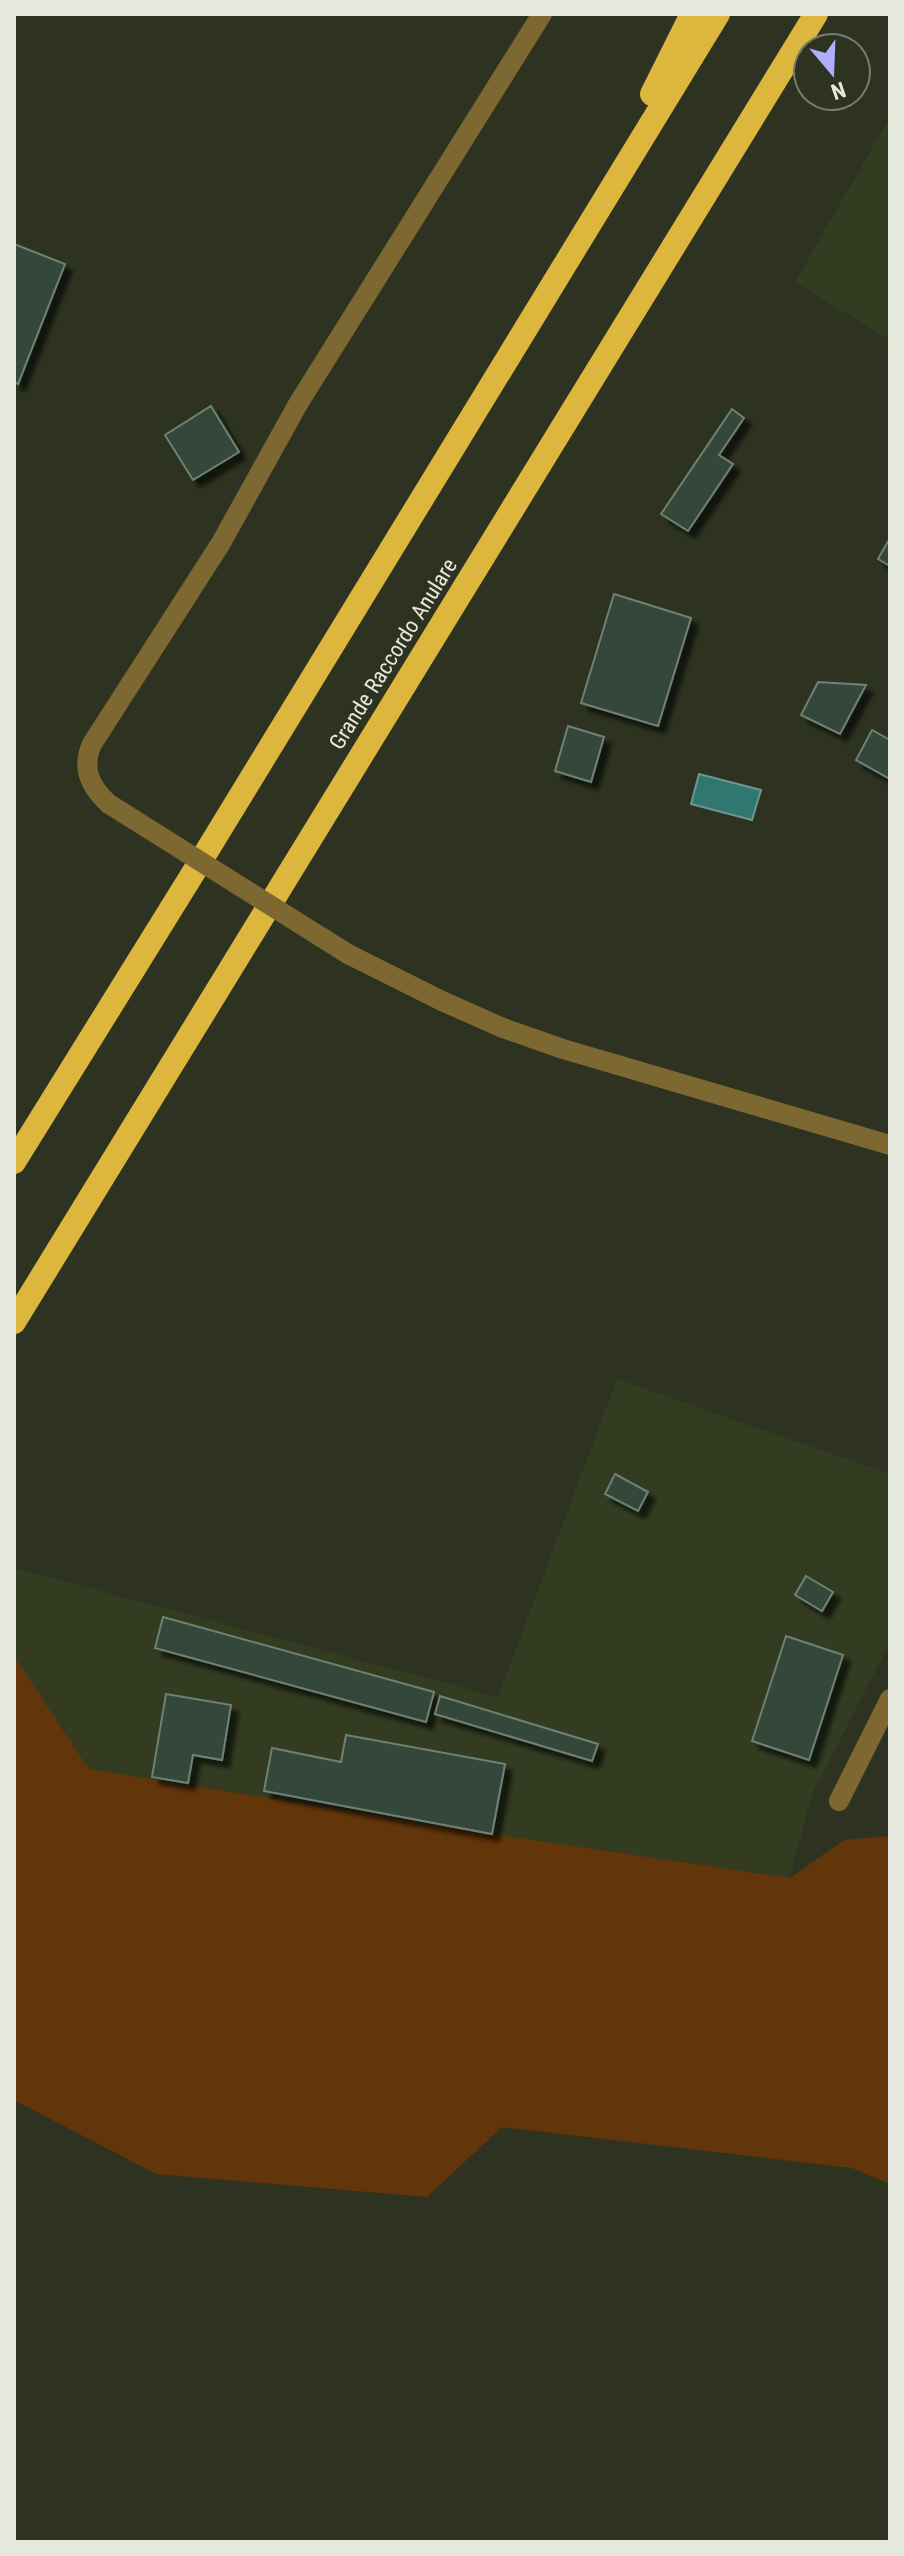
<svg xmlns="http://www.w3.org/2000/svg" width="904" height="2556" font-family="'Roboto Condensed',sans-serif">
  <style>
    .built { fill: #333b21 }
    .green { fill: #63350a }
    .water { fill: #327670; stroke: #689891; stroke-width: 2 }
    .building { fill: #34473a; stroke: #6d8273; stroke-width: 2; filter: url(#shadow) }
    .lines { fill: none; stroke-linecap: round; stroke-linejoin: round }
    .minor { stroke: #7c6830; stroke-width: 20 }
    .motorway { stroke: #ddb63e; stroke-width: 24 }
    .minor-bridge { stroke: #7c6830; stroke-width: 20 }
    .labels { text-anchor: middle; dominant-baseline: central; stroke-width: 8; stroke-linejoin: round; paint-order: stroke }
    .street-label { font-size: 22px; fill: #e5e9dd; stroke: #2d3320 }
  </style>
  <defs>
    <filter id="shadow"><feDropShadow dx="7" dy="7" stdDeviation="2" flood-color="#0009"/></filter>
  </defs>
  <rect width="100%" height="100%" fill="#2d3320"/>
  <path class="built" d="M890,117v223l-95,-58z
    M617,1379l273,95v169l-78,151 -22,84 -298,-44 -403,-65 -75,-113v-88l484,129z"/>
  <path class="green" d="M14,1656l75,113 403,65 298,44 54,-38 46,-4v348l-38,-16 -350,-41 -75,70 -271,-23 -142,-74z"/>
  <path class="water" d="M699,774l62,16 -9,30 -61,-16z"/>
  <path class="building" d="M14,244l51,20 -47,120 -4,-2z
    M211,406l28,46 -46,28 -28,-45z
    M732,409l12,9 -25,37 14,9 -45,67 -27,-17z
    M890,538v28l-12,-7z
    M614,594l77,24 -33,108 -77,-23z
    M818,682l48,3 -26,49 -39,-19z
    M568,726l36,11 -13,45 -36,-11z
    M872,730l18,10v39l-34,-19z
    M615,1474l33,18 -10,19 -33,-17z
    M806,1576l27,16 -11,19 -27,-16z
    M163,1617l271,75 -8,30 -271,-74z
    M786,1636l57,19 -34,105 -57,-19z
    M166,1694l65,11 -9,55 -29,-5 -5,28 -36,-6z
    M440,1696l158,48 -6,17 -157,-47z
    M346,1735l159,29 -13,70 -228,-43 8,-43 69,14z"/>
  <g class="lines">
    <path class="minor" d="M109,804c-19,-17 -28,-36 -17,-60l129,-201 77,-139 244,-390
      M348,954l94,47 61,27 60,21 327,96
      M839,1801l51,-102"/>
    <path class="motorway" d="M652,94l40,-80
      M14,1162l191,-308 513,-840
      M14,1322l802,-1308"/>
    <path class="minor-bridge" d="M109,804l239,150"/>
  </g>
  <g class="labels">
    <g class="street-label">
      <text transform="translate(393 654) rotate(-58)">Grande Raccordo Anulare</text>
    </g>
  </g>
  <rect width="904" height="2556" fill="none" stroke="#e5e9dd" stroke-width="32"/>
  <g transform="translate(832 72) rotate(161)"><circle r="38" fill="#2d3320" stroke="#777c6c" stroke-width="2"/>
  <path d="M0-6L14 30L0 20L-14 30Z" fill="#afaefa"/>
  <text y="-12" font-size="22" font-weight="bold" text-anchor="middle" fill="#e5e9dd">N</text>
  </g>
</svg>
